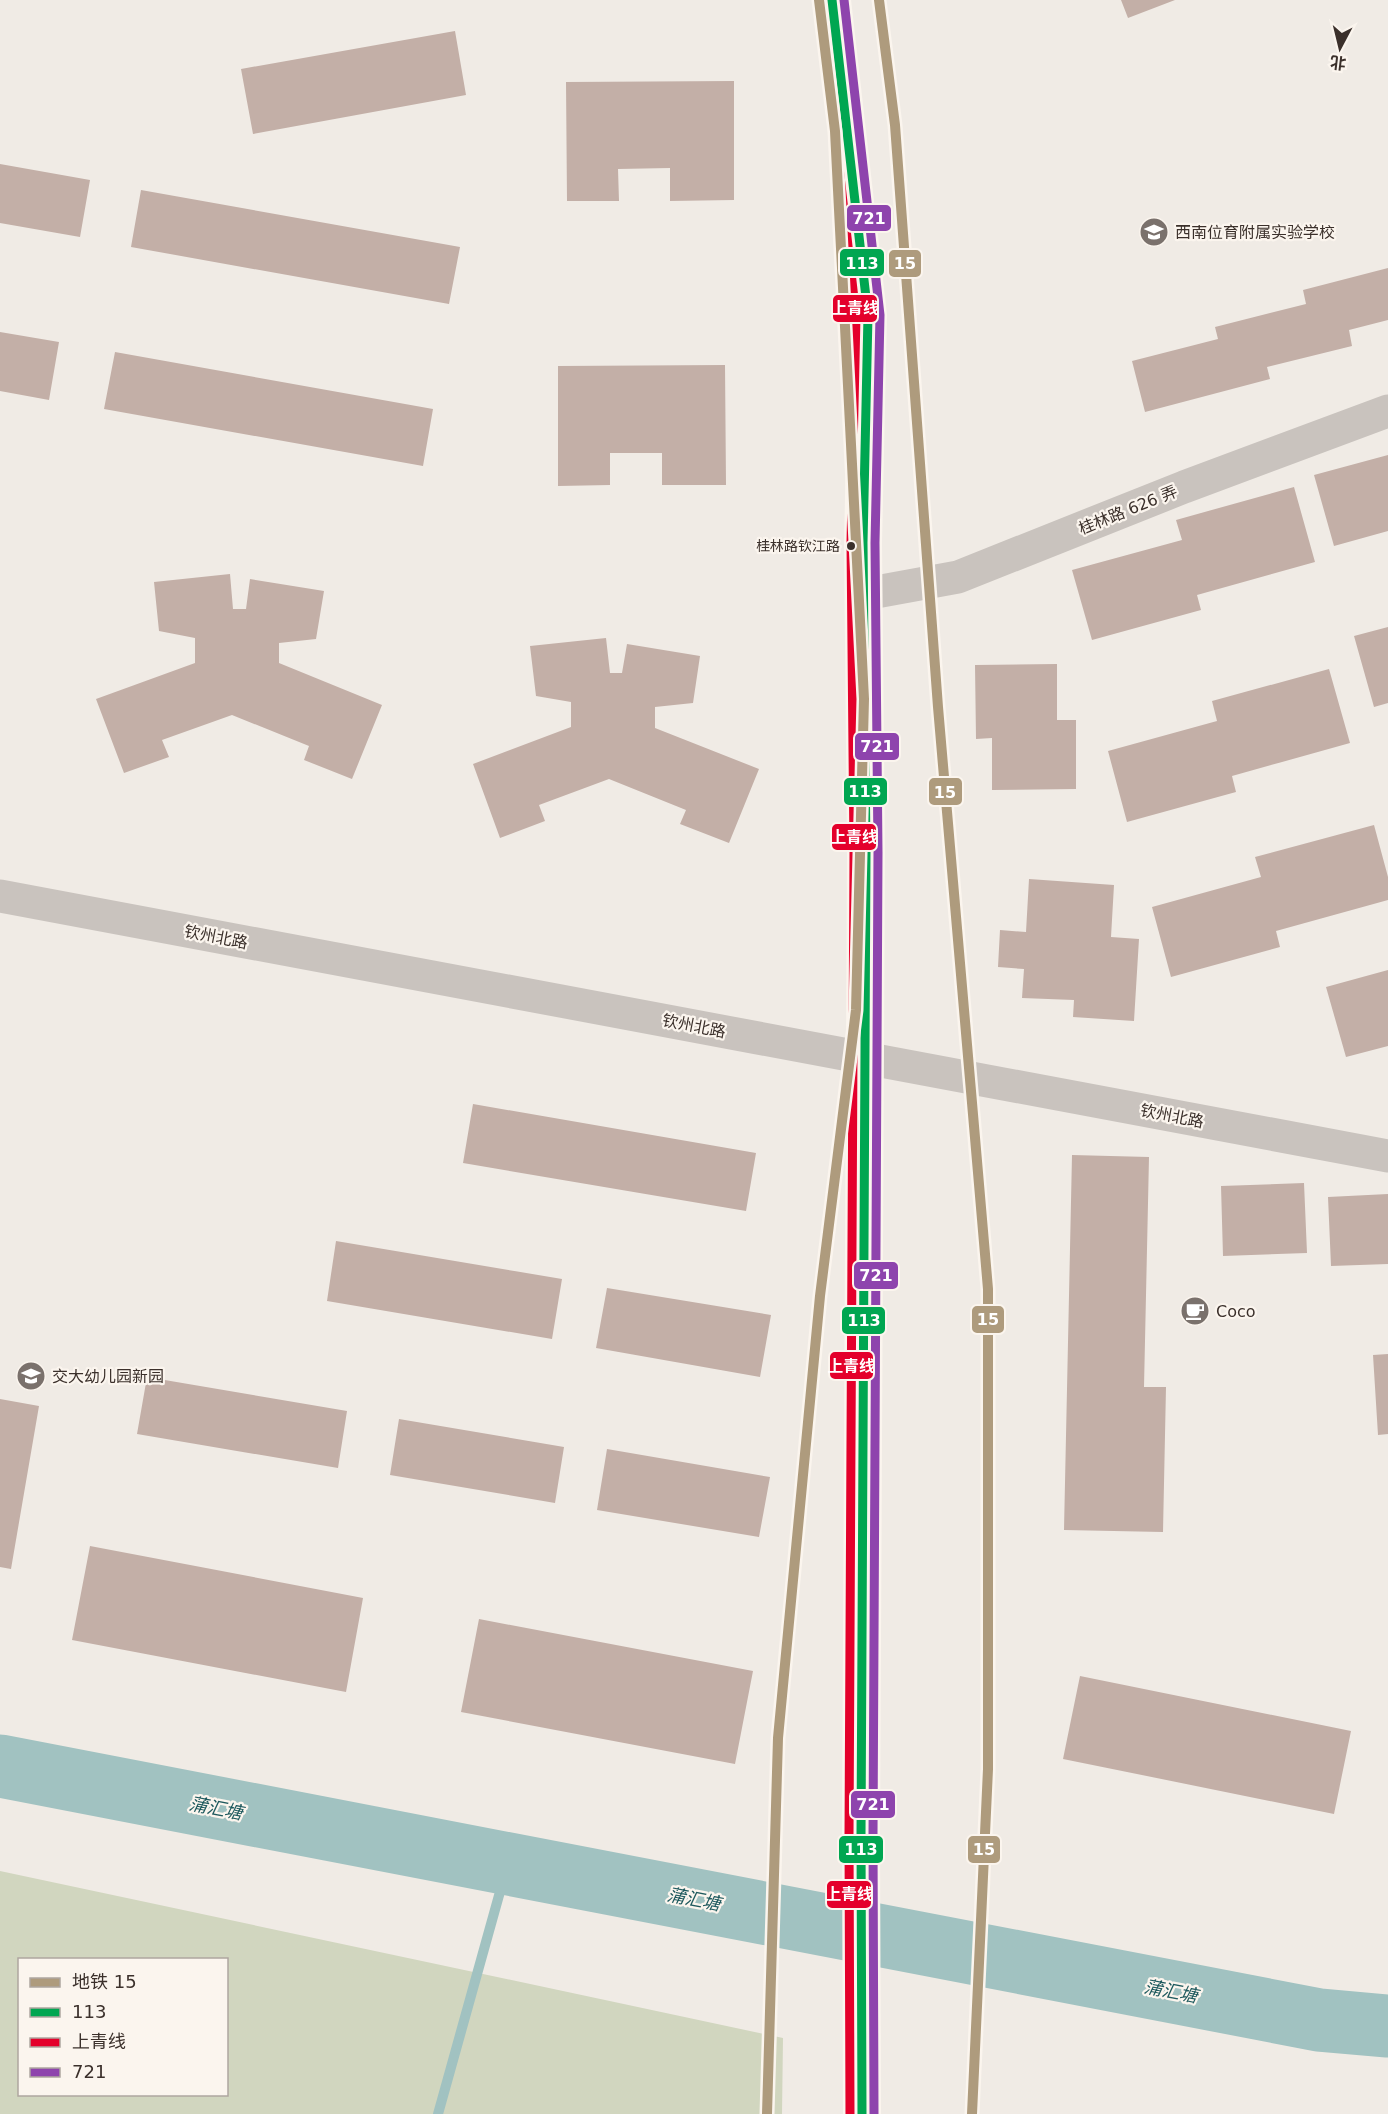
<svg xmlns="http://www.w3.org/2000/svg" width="1388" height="2114" font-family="'DejaVu Sans','Noto Sans SC',sans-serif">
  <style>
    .green { fill: #d1d6bf; fill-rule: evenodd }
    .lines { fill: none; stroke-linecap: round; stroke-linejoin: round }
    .stream { stroke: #a1c2c1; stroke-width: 10 }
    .river { stroke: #a1c2c1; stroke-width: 63 }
    .building { fill: #c3afa7 }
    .minor { stroke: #c9c3be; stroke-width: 33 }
    .major { stroke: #b8b1ad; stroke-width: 33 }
    .bus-1-casing { stroke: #fbf5ee; stroke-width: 14 }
    .bus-2-casing { stroke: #fbf5ee; stroke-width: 14 }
    .bus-3-casing { stroke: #fbf5ee; stroke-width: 14 }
    .bus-1 { stroke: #00a651; stroke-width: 9 }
    .bus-2 { stroke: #e4002b; stroke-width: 9 }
    .bus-3 { stroke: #8e44ad; stroke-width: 9 }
    .metro-1-casing { stroke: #fbf5ee; stroke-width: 15 }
    .metro-1 { stroke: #ae9b7d; stroke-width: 10 }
    .bus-dot { fill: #3b302b; stroke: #fbf5ee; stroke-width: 2 }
    .labels { text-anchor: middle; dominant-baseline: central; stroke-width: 4.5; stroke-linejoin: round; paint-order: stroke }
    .bus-label { font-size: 14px; fill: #3b302b; stroke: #fbf5ee; text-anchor: end }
    .poi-label { font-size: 16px; fill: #3b302b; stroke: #fbf5ee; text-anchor: start }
    .street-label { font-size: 16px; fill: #3b302b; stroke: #fbf5ee }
    .water-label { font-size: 18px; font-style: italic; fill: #1f5a5e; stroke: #fbf5ee }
    .line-badge { stroke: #fbf5ee; stroke-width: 2 }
    .badge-label { font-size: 16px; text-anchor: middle; font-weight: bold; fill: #fff }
  </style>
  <rect width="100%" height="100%" fill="#f0ebe5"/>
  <path class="green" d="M0,1871l783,167 -1,76h-782zM20,1960h206v134h-206z"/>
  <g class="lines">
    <path class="stream" d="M438,2114l70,-251"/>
    <path class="river" d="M0,1766l1319,254 69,6"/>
  </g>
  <path class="building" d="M1121,0h54l-47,18z
    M455,31l11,64 -213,39 -12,-65z
    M734,81v119l-64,1v-33l-52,1 1,32h-52l-1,-119z
    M0,164l90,16 -10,57 -80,-14z
    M141,190l319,57 -11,57 -318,-57z
    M1388,268v52l-39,10 3,16 -85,21 3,12 -125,33 -13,-51 86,-22 -3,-12 91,-23 -3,-14z
    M0,332l59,10 -10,58 -49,-9z
    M115,352l318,57 -10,57 -319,-57z
    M725,365l1,120h-64v-32h-52v32l-52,1v-120z
    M1388,455v76l-54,15 -20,-71z
    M1294,487l21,75 -118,33 4,15 -109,30 -20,-70 110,-30 -6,-20z
    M230,574l3,35h13l4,-30 74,12 -8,48 -37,4v20l103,42 -30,74 -48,-19 5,-14 -77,-31 -70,25 7,17 -45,16 -28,-74 99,-36v-25l-36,-7 -5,-49z
    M1388,627v76l-14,4 -20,-71z
    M606,638l4,35h12l5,-29 73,12 -7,47 -38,4v21l104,41 -30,74 -49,-19 6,-14 -77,-31 -70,26 6,16 -45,17 -27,-74 98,-37v-25l-35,-6 -6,-50z
    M1057,664v56h19v69l-84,1v-52l-16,1 -1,-74z
    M1329,669l21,74 -118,33 4,16 -109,30 -19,-71 109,-30 -5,-20z
    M1374,825l14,52v23l-112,31 4,16 -109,30 -19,-70 109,-30 -6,-20z
    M1029,879l85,6 -3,52 28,2 -5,82 -61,-4 1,-17 -52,-2 2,-29 -26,-2 2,-37 26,2z
    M1388,970v76l-42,11 -20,-70z
    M473,1104l283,49 -10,58 -283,-48z
    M1072,1155l77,2 -5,230h22l-3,145 -99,-2z
    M1304,1183l3,70 -84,3 -2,-70z
    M1388,1194v70l-57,2 -3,-69z
    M336,1241l226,38 -10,60 -225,-38z
    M607,1288l164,27 -11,62 -164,-29z
    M1388,1354v80l-10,1 -5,-80z
    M147,1377l200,34 -9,57 -201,-34z
    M0,1399l39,7 -28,163 -11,-2z
    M399,1419l165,28 -9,56 -165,-28z
    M607,1449l163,28 -11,60 -162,-27z
    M90,1546l273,52 -17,94 -274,-52z
    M479,1619l274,52 -18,93 -274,-52z
    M1080,1676l271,55 -17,83 -271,-55z"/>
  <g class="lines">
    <path class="minor" d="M865,594l93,-17 226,-90 204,-76
      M0,896l1388,260"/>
    <path class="major" d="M832,0l36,315 -5,228 3,309 -5,984 1,278"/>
    <g class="bus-1-casing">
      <path id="bus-1" d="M832,0l36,315 -5,228 3,309 -5,984 1,278"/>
    </g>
    <g class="bus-2-casing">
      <path id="bus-2" d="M820,1l36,315 -5,227 3,309 -5,984 1,278"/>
    </g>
    <g class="bus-3-casing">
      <path id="bus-3" d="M844,0l36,315 -5,228 3,309 -5,984 1,278"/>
    </g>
    <use href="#bus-1" class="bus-1"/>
    <use href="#bus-2" class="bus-2"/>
    <use href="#bus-3" class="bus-3"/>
    <g class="metro-1-casing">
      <path id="metro-1" d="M879,0l16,125 43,582 50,582v480l-16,345
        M767,2114l11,-376 42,-442 36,-286 8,-311 -29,-568 -16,-131"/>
    </g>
    <use href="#metro-1" class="metro-1"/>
  </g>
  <defs>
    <g id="school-disc" transform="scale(1.5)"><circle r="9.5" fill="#7a716c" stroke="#fbf5ee"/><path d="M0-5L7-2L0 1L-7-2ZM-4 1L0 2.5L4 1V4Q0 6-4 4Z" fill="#fff"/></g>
    <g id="cafe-disc" transform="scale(1.5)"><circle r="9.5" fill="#7a716c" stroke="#fbf5ee"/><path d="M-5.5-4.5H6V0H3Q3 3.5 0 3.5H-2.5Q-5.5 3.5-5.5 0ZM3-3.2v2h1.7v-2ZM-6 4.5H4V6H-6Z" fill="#fff"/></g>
  </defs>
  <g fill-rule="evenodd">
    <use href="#school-disc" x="1154" y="232"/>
    <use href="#cafe-disc" x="1195" y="1311"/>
    <use href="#school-disc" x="31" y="1376"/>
  </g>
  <circle class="bus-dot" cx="851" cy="546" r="5"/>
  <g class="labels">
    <g class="bus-label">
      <text x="840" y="546">桂林路钦江路</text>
    </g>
    <g class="poi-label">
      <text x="1175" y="232">西南位育附属实验学校</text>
      <text x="1216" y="1311">Coco</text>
      <text x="52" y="1376">交大幼儿园新园</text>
    </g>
    <g class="street-label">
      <text transform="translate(1128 510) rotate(-22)">桂林路 626 弄</text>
      <text transform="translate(216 937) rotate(11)">钦州北路</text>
      <text transform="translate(694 1026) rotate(11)">钦州北路</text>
      <text transform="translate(1172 1116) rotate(11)">钦州北路</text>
    </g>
    <g class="water-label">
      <text transform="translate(216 1808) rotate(11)">蒲汇塘</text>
      <text transform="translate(694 1899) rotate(11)">蒲汇塘</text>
      <text transform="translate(1171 1991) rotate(11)">蒲汇塘</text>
    </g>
  </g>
  <g class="line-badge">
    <rect x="846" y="204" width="46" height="28" rx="6" fill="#8e44ad"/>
    <rect x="839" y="248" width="46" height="29" rx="6" fill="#00a651"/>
    <rect x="888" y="249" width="34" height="29" rx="6" fill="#ae9b7d"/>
    <rect x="832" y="294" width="46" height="29" rx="6" fill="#e4002b"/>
    <rect x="854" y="732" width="46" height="29" rx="6" fill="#8e44ad"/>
    <rect x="843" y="777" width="45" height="29" rx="6" fill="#00a651"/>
    <rect x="928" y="777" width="35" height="29" rx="6" fill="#ae9b7d"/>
    <rect x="831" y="823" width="46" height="28" rx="6" fill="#e4002b"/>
    <rect x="853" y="1261" width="46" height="29" rx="6" fill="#8e44ad"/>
    <rect x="971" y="1305" width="34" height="29" rx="6" fill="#ae9b7d"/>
    <rect x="841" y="1306" width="45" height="29" rx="6" fill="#00a651"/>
    <rect x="829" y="1351" width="45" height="29" rx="6" fill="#e4002b"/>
    <rect x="850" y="1790" width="46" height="29" rx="6" fill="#8e44ad"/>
    <rect x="967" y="1835" width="34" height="29" rx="6" fill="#ae9b7d"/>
    <rect x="838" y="1835" width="46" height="29" rx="6" fill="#00a651"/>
    <rect x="826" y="1880" width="46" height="29" rx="6" fill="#e4002b"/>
  </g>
  <g class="badge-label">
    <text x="869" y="224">721</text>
    <text x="862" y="269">113</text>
    <text x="905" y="269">15</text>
    <text x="855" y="314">上青线</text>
    <text x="877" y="752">721</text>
    <text x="865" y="797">113</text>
    <text x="945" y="798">15</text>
    <text x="854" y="843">上青线</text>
    <text x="876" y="1281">721</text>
    <text x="988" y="1325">15</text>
    <text x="864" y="1326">113</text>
    <text x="851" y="1372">上青线</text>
    <text x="873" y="1810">721</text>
    <text x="984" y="1855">15</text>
    <text x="861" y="1855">113</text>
    <text x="849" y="1900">上青线</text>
  </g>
  <rect x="18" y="1958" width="210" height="138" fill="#fbf5ee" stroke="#aea6a0" stroke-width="1.5"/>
  <rect x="30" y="1978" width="30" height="9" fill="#ae9b7d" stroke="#aea6a0" stroke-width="1.5"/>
  <text x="72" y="1988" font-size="18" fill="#3b302b">地铁 15</text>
  <rect x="30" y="2008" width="30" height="9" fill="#00a651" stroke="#aea6a0" stroke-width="1.5"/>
  <text x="72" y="2018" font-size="18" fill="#3b302b">113</text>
  <rect x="30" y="2038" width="30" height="9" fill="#e4002b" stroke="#aea6a0" stroke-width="1.5"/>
  <text x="72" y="2048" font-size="18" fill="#3b302b">上青线</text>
  <rect x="30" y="2068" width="30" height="9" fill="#8e44ad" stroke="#aea6a0" stroke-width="1.5"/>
  <text x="72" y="2078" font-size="18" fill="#3b302b">721</text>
  <g transform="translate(1340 48) rotate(187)" stroke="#fbf5ee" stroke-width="4.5" paint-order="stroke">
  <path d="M0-4.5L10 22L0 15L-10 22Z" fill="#3b302b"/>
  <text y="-9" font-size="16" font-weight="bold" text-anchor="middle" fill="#3b302b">北</text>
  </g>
</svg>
